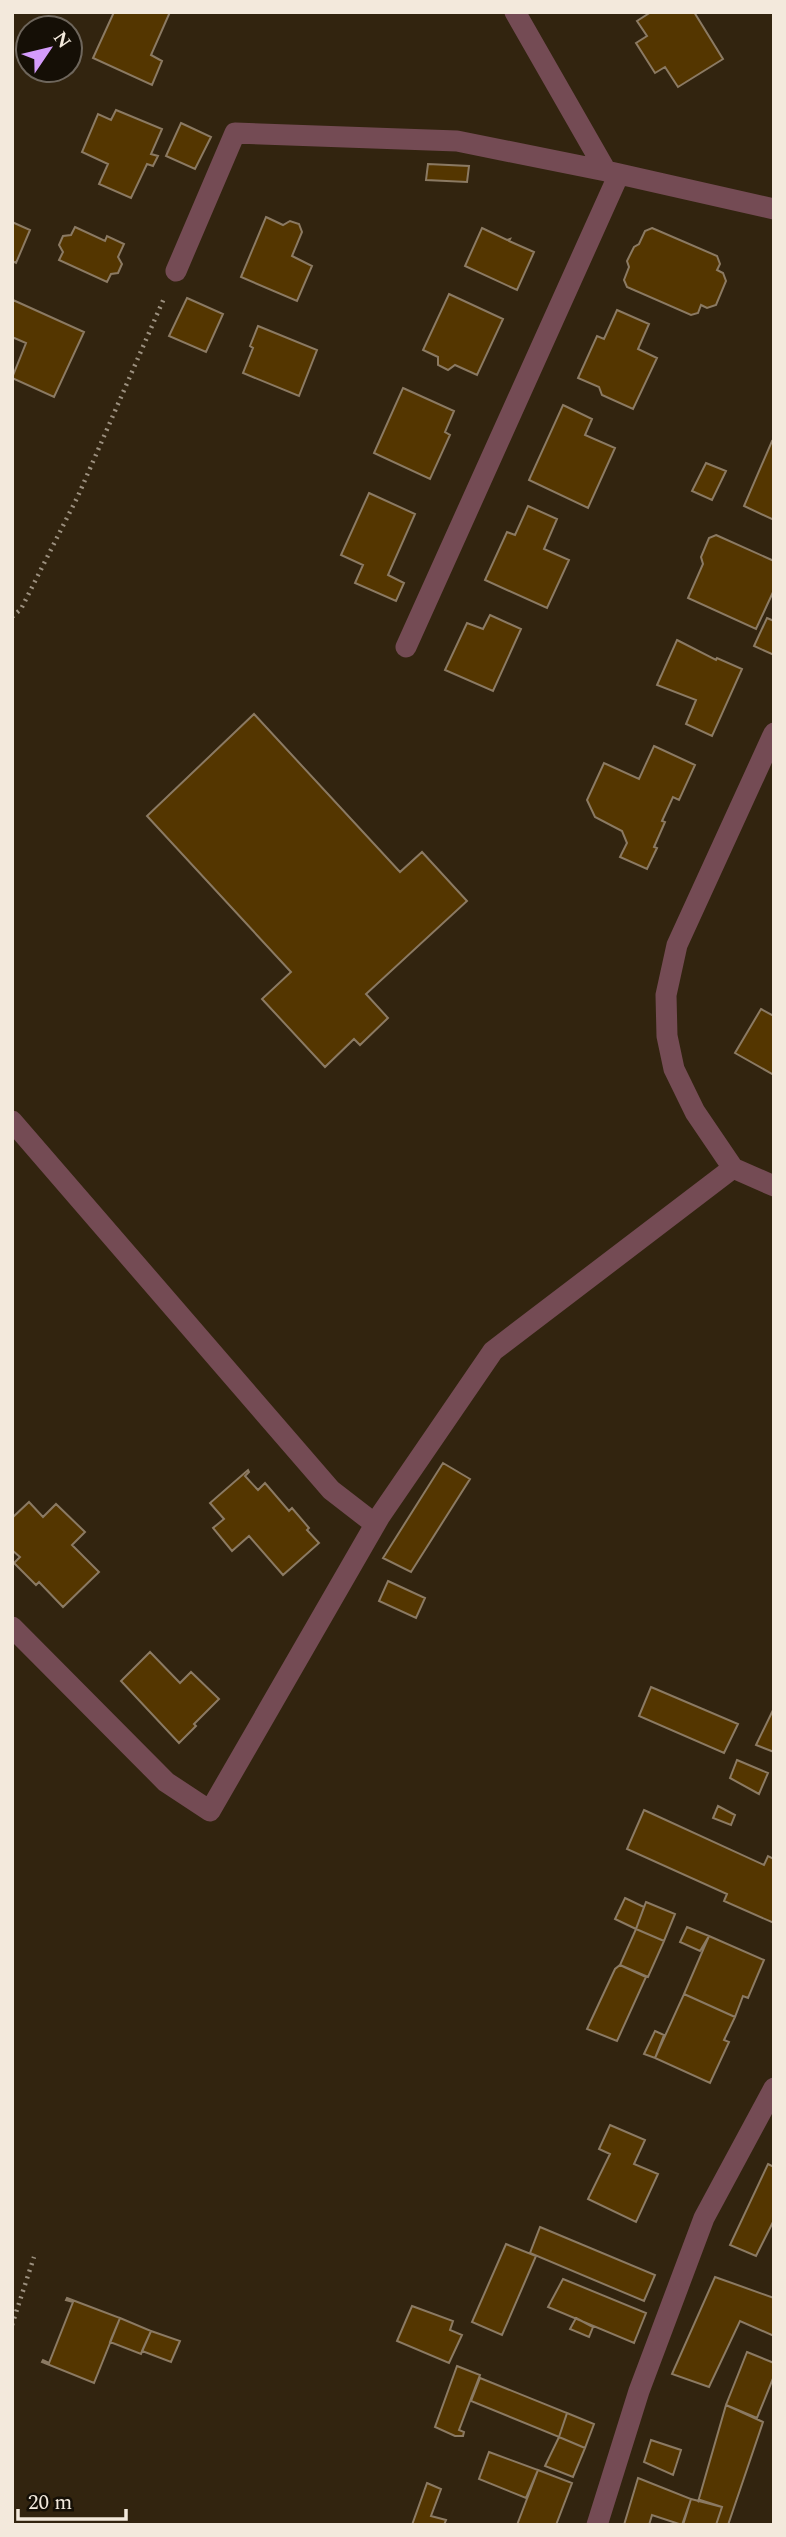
<svg xmlns="http://www.w3.org/2000/svg" width="786" height="2537" font-family="Spectral,serif">
  <style>
    .building { fill: #543600; stroke: #8b7a63; stroke-width: 2 }
    .lines { fill: none; stroke-linecap: round; stroke-linejoin: round }
    .path { stroke: #9c907f; stroke-width: 4.5; stroke-dasharray: 2 5; stroke-linecap: butt }
    .minor { stroke: #744b54; stroke-width: 21 }
  </style>
  <rect width="100%" height="100%" fill="#32240f"/>
  <path class="building" d="M114,12h56l-19,43 11,6 -10,24 -59,-27z
    M651,12h43l29,47 -45,28 -13,-20 -10,6 -19,-30 11,-7 -10,-15z
    M116,110l46,19 -11,25 7,2 -5,10 -6,-2 -16,34 -32,-14 9,-20 -26,-12 16,-38 13,6z
    M181,123l30,14 -16,32 -29,-13z
    M428,164l41,2 -2,16 -41,-2z
    M266,217l17,8 7,-4 9,3 3,8 -10,24 20,10 -15,35 -56,-24z
    M12,222l18,8 -14,33 -4,-2z
    M75,227l30,14 2,-5 17,8 -6,13 4,7 -4,9 -7,1 -4,8 -48,-22 4,-8 -4,-7 4,-9 8,-1z
    M482,228l25,12 3,-1 -1,2 25,11 -17,38 -52,-24z
    M652,228l65,28 3,8 -3,6 6,3 3,8 -10,24 -9,3 -6,-3 -3,8 -7,2 -64,-28 -3,-7 5,-13 -2,-6 7,-14 5,-3 6,-13z
    M449,294l54,25 -26,56 -22,-10 -7,5 -10,-5v-8l-15,-7z
    M187,298l36,16 -17,38 -37,-16z
    M13,300l71,32 -30,65 -42,-19 14,-35 -14,-6z
    M617,310l32,14 -11,25 19,9 -24,51 -31,-14 -3,-8 -21,-9 19,-42 7,3z
    M258,326l59,24 -18,46 -56,-23 10,-25 -3,-2z
    M403,388l51,23 -9,21 5,3 -20,44 -56,-26z
    M563,405l29,14 -7,16 30,13 -27,60 -59,-28z
    M772,441l2,1v78l-30,-14z
    M706,463l20,8 -14,29 -20,-9z
    M369,493l46,21 -27,61 16,8 -8,18 -41,-18 8,-18 -22,-10z
    M528,506l29,13 -13,30 25,11 -22,48 -62,-28 22,-48 8,3z
    M716,535l58,26v29l-18,39 -68,-31 15,-34 -2,-7 8,-19z
    M490,615l31,14 -28,62 -48,-21 22,-47 16,6z
    M767,618l7,3v34l-20,-9z
    M677,640l39,20 1,-2 25,11 -30,67 -26,-12 10,-24 -39,-15z
    M254,714l146,158 22,-20 45,49 -101,93 22,24 -28,27 -6,-6 -29,28 -63,-68 29,-27 -144,-156z
    M654,746l41,19 -16,35 -6,-3 -11,24 3,1 -11,25 3,1 -10,21 -27,-12 7,-14 -5,-12 -27,-14 -8,-17 17,-37 35,16z
    M761,1009l13,7v59l-39,-22z
    M443,1463l27,16 -59,93 -28,-14z
    M248,1470l1,2 -4,4 13,14 7,-7 24,28 3,-3 17,20 -2,2 12,13 -36,32 -34,-39 -17,15 -19,-23 11,-9 -14,-16z
    M29,1502l14,15 13,-13 29,28 -13,13 27,27 -36,35 -24,-25 -3,3 -22,-22 6,-6 -8,-7v-32z
    M388,1581l37,17 -9,20 -37,-17z
    M150,1652l30,31 11,-11 28,27 -25,25 2,2 -17,17 -58,-62z
    M651,1687l87,37 -14,29 -85,-37z
    M774,1708v44l-18,-7z
    M737,1760l31,13 -9,21 -29,-16z
    M718,1806l17,9 -4,10 -18,-7z
    M644,1810l120,55 4,-9 6,3v64l-50,-22 3,-7 -100,-45z
    M625,1898l19,9 -8,22 -21,-10z
    M646,1902l29,12 -11,27 -28,-12z
    M687,1927l22,9 -9,15 -20,-9z
    M636,1929l28,12 -16,36 -28,-12z
    M709,1936l55,24 -16,38 -5,-2 -8,21 -51,-23z
    M620,1965l26,12 -29,64 -30,-12 28,-60z
    M684,1994l51,23 -11,23 5,2 -19,41 -55,-25z
    M655,2031l9,4 -9,23 -11,-4z
    M610,2125l35,15 -11,24 24,10 -22,48 -48,-23 22,-45 -11,-5z
    M768,2164l6,3v53l-18,36 -26,-11z
    M540,2227l115,48 -11,26 -114,-48z
    M506,2244l30,12 -34,79 -30,-13z
    M715,2277l59,21v38l-34,-15 -31,66 -37,-13z
    M563,2279l83,34 -12,30 -86,-36z
    M67,2298l53,20 -26,65 -52,-21 1,-2 6,3 24,-61 -7,-2z
    M412,2306l41,15 -3,9 12,5 -13,28 -52,-22z
    M120,2318l31,13 -10,23 -31,-12z
    M576,2318l17,9 -4,10 -19,-8z
    M151,2331l29,10 -9,21 -29,-11z
    M747,2352l27,11v13l-17,42 -31,-13z
    M457,2366l23,9 -21,55 5,2 -1,4h-8l-20,-9z
    M480,2378l87,35 -8,24 -88,-36z
    M726,2405l37,17 -35,103h-12l6,-18 -22,-7 -2,2z
    M567,2413l27,11 -9,24 -26,-11z
    M559,2437l26,11 -12,29 -28,-11z
    M651,2440l30,10 -8,25 -29,-13z
    M489,2452l49,18 -12,28 -47,-19z
    M538,2470l34,13 -16,42h-39z
    M638,2478l53,21 -9,26 -30,-10 -3,10h-25z
    M427,2483l14,6 -10,27 15,4 -2,5h-32z
    M691,2499l31,8 -6,18h-33z"/>
  <g class="lines">
    <path class="path" d="M12,617l9,-8 57,-113 87,-200
      M12,2325l22,-68"/>
    <path class="minor" d="M515,12l91,159
      M176,271l59,-138 222,8 149,30 168,38
      M406,647l213,-473
      M774,733l-97,212 -11,50 1,41 7,33 21,43 38,56 41,18
      M12,1121l319,369 44,34
      M12,1627l154,155 44,29 170,-295 113,-165 240,-183
      M597,2525l42,-134 65,-173 70,-130"/>
  </g>
  <rect width="786" height="2537" fill="none" stroke="#f3e9dc" stroke-width="28"/>
  <g transform="translate(49 49) rotate(55)"><circle r="33" fill="#150f06" stroke="#6e665c" stroke-width="2"/>
  <path d="M0-5L12 26L0 18L-12 26Z" fill="#d49cfb"/>
  <text y="-10" font-size="19" font-weight="bold" text-anchor="middle" fill="#f3e9dc">N</text>
  </g>
  <path d="M18 2509v10h108v-10" fill="none" stroke="#f3e9dc" stroke-width="3.5"/>
  <text x="28" y="2509" font-size="21" fill="#f3e9dc" stroke="#150f06" stroke-width="5" paint-order="stroke">20 m</text>
</svg>
